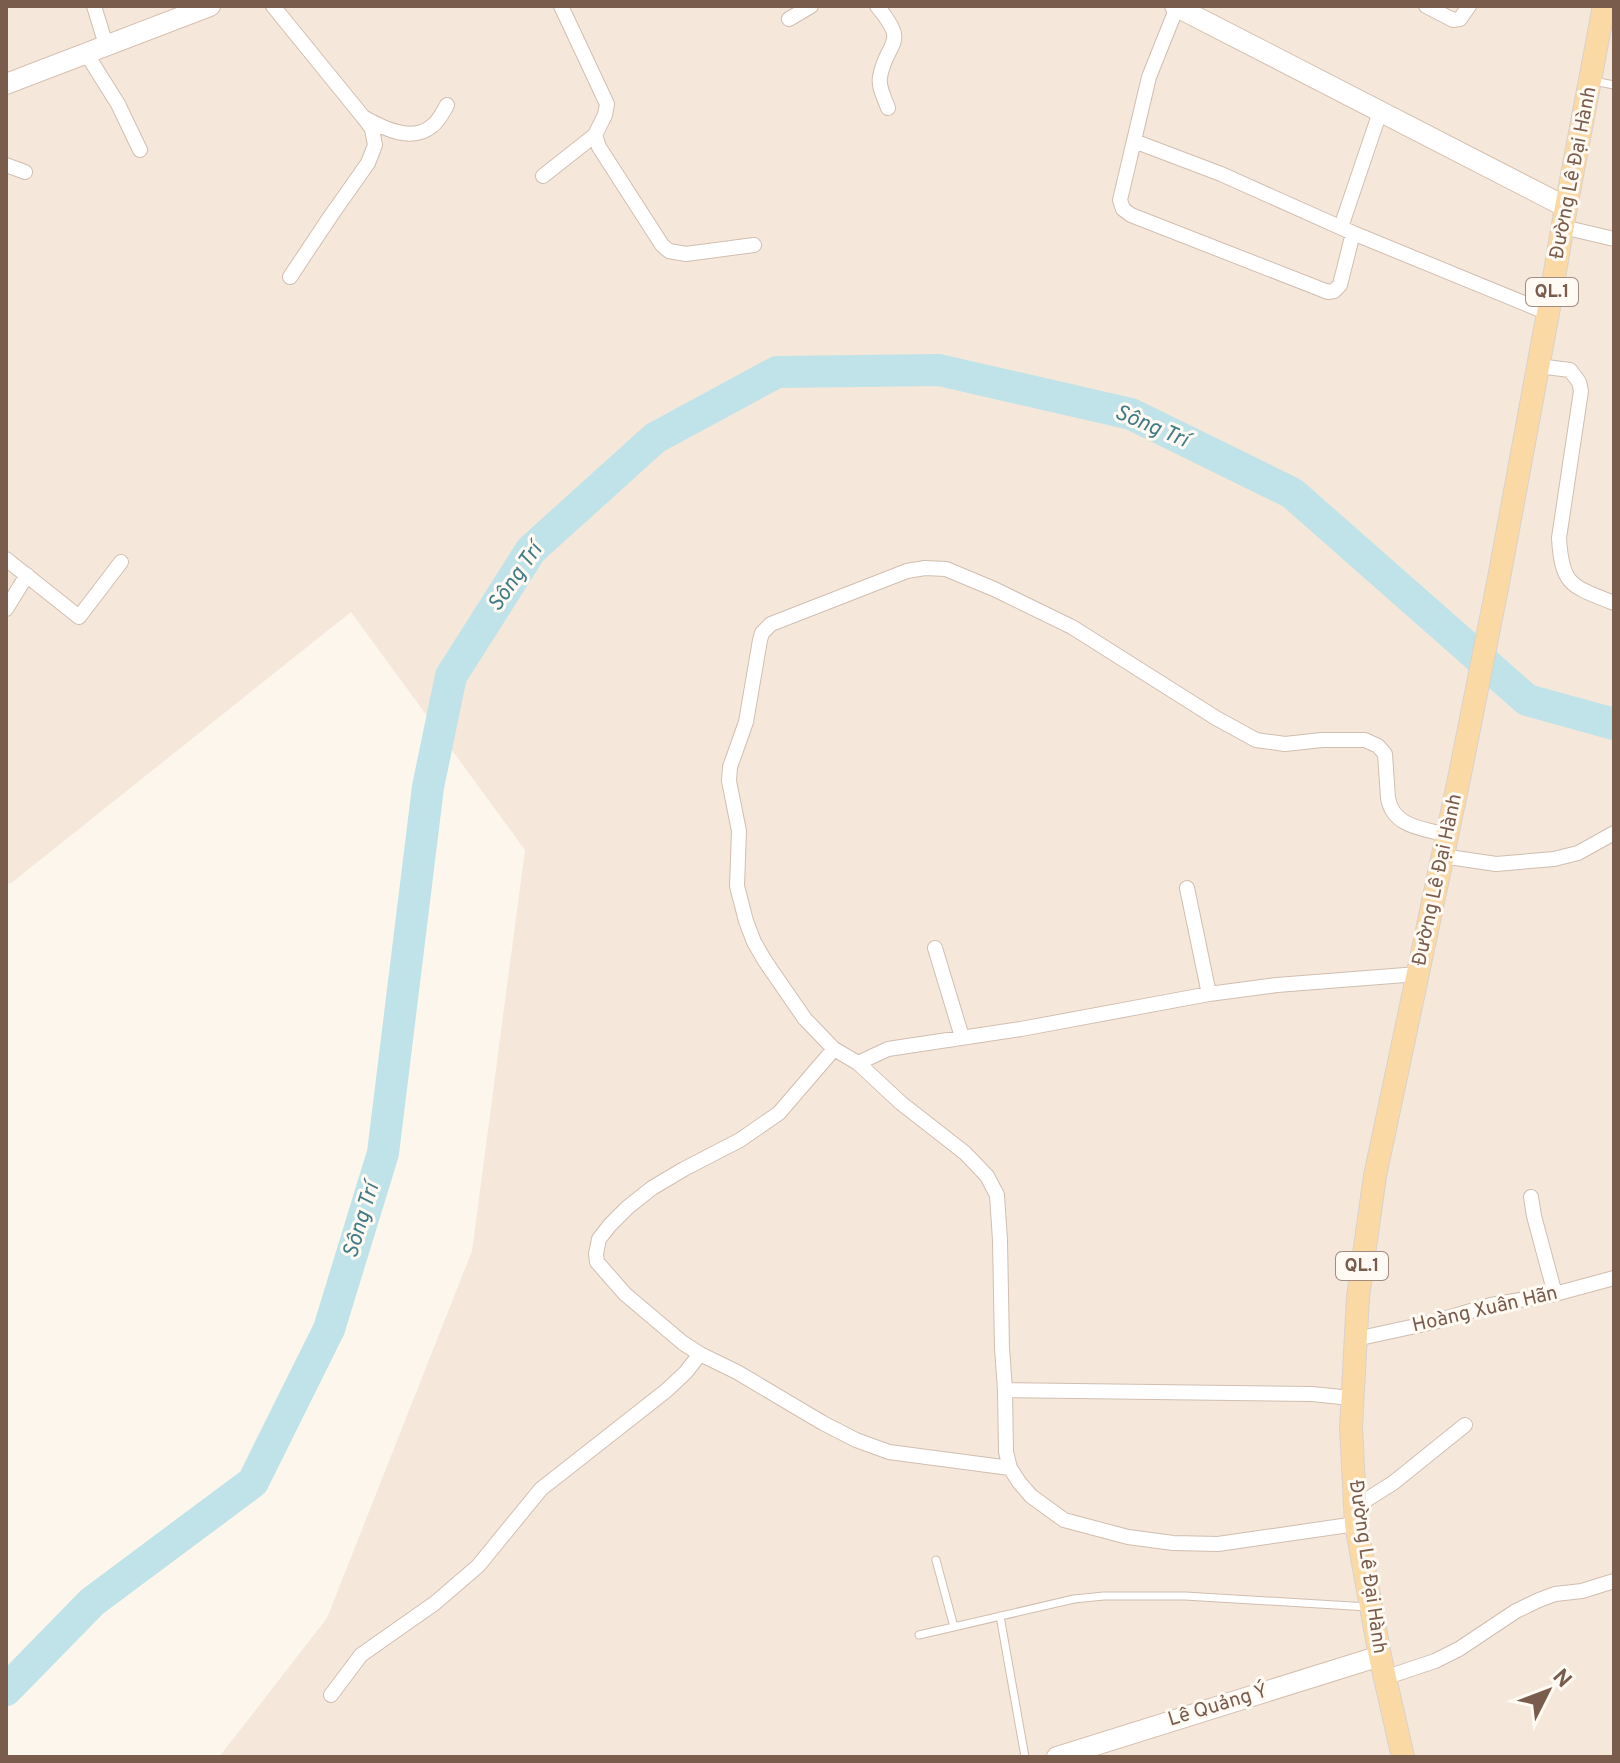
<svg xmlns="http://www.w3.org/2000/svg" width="1620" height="1763" font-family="Overpass,sans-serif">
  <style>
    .residential { fill: #f5e8da }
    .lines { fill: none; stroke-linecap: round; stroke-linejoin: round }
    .river { stroke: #bfe3e8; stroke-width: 32 }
    .lane-casing { stroke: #d1beb0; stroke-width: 9 }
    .street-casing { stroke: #d1beb0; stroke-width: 16 }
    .secondary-casing { stroke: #d6c0b0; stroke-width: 22 }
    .primary-casing { stroke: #dad1cd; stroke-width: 24 }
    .lane { stroke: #fff; stroke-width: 7 }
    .street { stroke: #fff; stroke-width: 14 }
    .secondary { stroke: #fff; stroke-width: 20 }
    .primary { stroke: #fbd9a5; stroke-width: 22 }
    .labels { text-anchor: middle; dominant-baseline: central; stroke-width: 6; stroke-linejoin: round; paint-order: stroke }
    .shield { fill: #fffaf3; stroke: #a28b7f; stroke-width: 2 }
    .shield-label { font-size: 18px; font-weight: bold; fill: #7a5c4d }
    .street-label { font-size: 20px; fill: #7a5c4d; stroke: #fffaf3 }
    .water-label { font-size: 22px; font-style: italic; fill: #437c86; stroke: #fffaf3 }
  </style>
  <rect width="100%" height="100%" fill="#fdf6ec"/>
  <path class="residential" d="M6,6h1608v1751h-1395l108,-139 145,-367 53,-401 -174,-238 -341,272 -4,-2z"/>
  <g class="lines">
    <path class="river" d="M6,1690l86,-88 161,-120 76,-153 54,-176 45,-366 23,-111 80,-126 124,-112 122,-66 162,-2 192,44 161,79 235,207 87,24"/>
    <g class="lane-casing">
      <path id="lane" d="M1593,81l21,4
        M936,1560l18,67
        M1000,1616l25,141
        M919,1635l155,-36 30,-3h81l183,11"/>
    </g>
    <g class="street-casing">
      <path id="street" d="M94,6l12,39
        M273,6l91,112 8,11 3,16 -7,18 -38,54 -40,60
        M561,6l46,98 -2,11 -10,20 4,12 63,98 7,6 17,3 68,-9
        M877,6c33,40 10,33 3,71 -2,10 5,22 8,31
        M1426,6l27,14 7,-1 9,-13
        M1177,7l-28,70 -29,123 3,9 8,6 197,77 6,-1 6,-6 13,-52
        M789,19l22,-13
        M86,53l32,51 22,46
        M365,118c18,10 47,25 67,8 7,-5 11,-14 15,-21
        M1134,141l87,33 132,59 195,80
        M6,165l19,7
        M543,176l52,-41
        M1341,227l39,-115
        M1563,227l51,12
        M1538,366l32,4 9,12 2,9 -22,147c3,49 13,48 55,65
        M6,559l73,58 42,-55
        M6,609l21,-34
        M1442,856l54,8 58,-5 24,-6 36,-20
        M1187,888l22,106
        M935,948l27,89
        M834,1049l-55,64 -39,27 -56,29 -32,19 -24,19 -18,18 -11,14 -3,15 1,8 28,32 58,49 17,11 37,18 86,51 33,17 33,12 121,16
        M858,1063l30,-14 133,-20 188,-35 68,-9 141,-11
        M1531,1197l3,19 21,78
        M1356,1339l78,-17 57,-17 64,-11 59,-16
        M1005,1390l307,4 39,4
        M1355,1507l38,-24 72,-58
        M1356,1524l-138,20 -45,-1 -45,-6 -64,-17 -33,-24 -12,-14 -9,-14 -4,-16 -1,-62 -3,-42 -2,-108 -3,-45 -10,-19 -22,-23 -64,-50 -43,-40 -24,-14 -29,-30 -40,-58 -11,-19 -8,-21 -9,-35 2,-55 -10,-50 1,-14 16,-45 14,-82 2,-7 9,-9 136,-53 18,-3 21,1 48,20 78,38 144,91 40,22 29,4 37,-4h43l13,6 7,8 3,44c5,29 34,30 59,37
        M1384,1678l51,-17 24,-12 57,-38 23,-11 16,-6 27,-3 32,-10
        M331,1695l30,-40 74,-52 43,-37 63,-77 126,-99 19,-18 14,-18"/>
    </g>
    <g class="secondary-casing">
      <path id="secondary" d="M1175,6l391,201
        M6,84l204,-78
        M1057,1757l323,-101"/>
    </g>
    <g class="primary-casing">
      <path id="primary" d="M1403,1757l-23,-101 -24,-132 -5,-97 7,-130 17,-121 84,-397 40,-201 49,-265 18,-106 38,-201"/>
    </g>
    <use href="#lane" class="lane"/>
    <use href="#street" class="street"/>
    <use href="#secondary" class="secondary"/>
    <use href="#primary" class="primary"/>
  </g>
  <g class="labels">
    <g class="shield">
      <rect x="1526" y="278" width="52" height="28" rx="6"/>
      <rect x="1336" y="1252" width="52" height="28" rx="6"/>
    </g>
    <g class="shield-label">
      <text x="1552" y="292">QL.1</text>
      <text x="1362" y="1266">QL.1</text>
    </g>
    <g class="street-label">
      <text transform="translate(1574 173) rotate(-79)">Đường Lê Đại Hành</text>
      <text transform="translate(1438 880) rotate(-78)">Đường Lê Đại Hành</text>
      <text transform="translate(1485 1310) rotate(-13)">Hoàng Xuân Hãn</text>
      <text transform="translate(1367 1567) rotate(82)">Đường Lê Đại Hành</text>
      <text transform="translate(1218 1706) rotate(-17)">Lê Quảng Ý</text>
    </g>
    <g class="water-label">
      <text transform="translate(1151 427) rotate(23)">Sông Trí</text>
      <text transform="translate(516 578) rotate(-55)">Sông Trí</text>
      <text transform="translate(362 1221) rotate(-73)">Sông Trí</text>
    </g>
  </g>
  <rect width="1620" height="1763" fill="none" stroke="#7a5c4d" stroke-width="16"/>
  <g transform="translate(1548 1691) rotate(48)" stroke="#fffaf3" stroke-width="6" paint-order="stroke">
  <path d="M0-6L14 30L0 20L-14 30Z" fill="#7a5c4d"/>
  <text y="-12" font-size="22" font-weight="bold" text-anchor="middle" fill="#7a5c4d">N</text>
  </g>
</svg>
